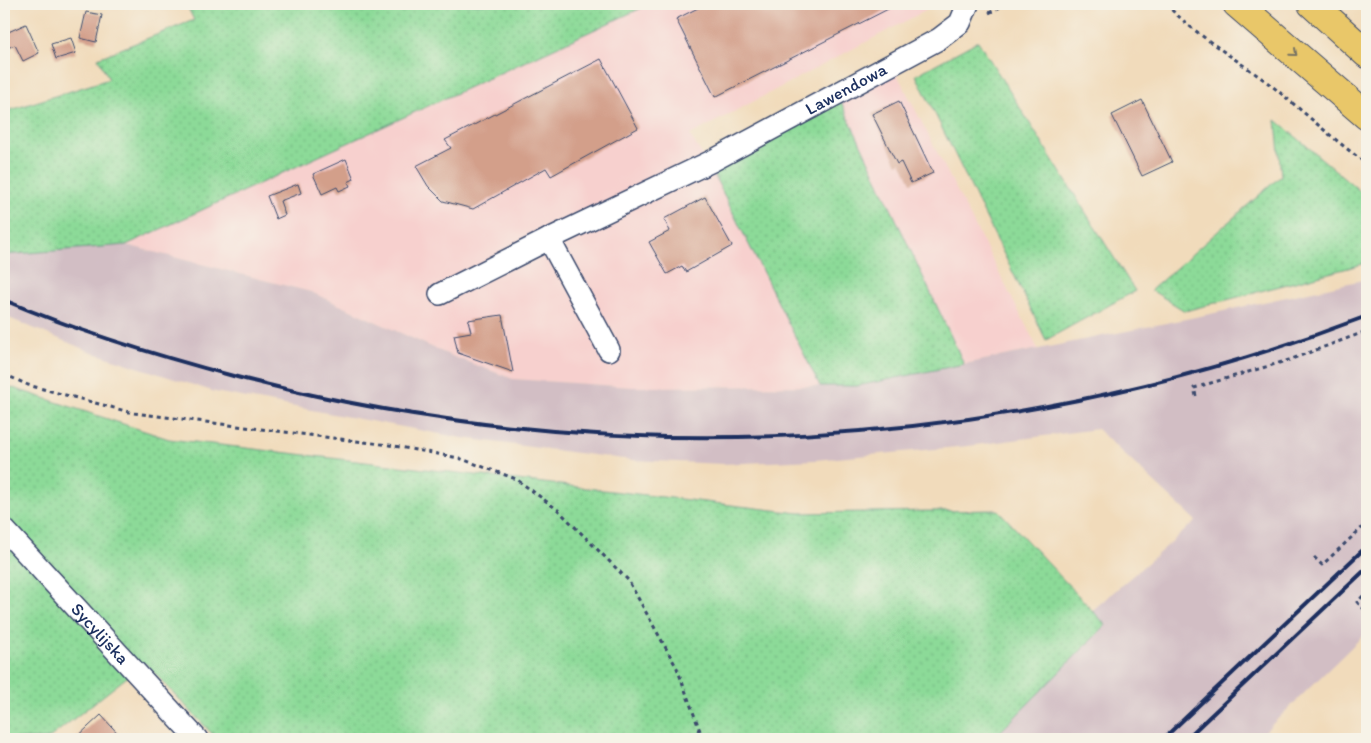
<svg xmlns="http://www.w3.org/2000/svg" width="1371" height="743" font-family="Itim,sans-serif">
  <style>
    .built { fill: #f7d0ce }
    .railway { fill: #d2bec4 }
    .grass { fill: url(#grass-dots); stroke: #54847b }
    .building { fill: #d39f8a }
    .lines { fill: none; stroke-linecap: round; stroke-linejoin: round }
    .minor-casing { stroke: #3b496c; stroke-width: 24 }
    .major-casing { stroke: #3b496c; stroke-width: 30 }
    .path { stroke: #3b496c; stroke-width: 3; stroke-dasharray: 4 4; stroke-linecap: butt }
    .minor { stroke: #fff; stroke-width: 21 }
    .major { stroke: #e9c769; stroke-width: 28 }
    .rail { stroke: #1b2f5e; stroke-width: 4 }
    .oneway { stroke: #787363 }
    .labels { text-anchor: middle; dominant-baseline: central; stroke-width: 4.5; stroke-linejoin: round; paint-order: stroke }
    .street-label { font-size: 18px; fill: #1b2f5e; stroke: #f7f3e8 }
  </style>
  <defs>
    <pattern id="grass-dots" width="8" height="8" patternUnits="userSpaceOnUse" patternTransform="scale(1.25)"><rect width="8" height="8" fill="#8cda98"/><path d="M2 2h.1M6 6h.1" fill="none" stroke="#78bb85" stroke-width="1.8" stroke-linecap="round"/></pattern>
  </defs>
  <rect width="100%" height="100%" fill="#f7f3e8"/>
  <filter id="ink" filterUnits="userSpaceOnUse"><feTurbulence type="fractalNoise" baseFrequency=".02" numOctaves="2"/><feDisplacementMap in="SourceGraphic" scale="10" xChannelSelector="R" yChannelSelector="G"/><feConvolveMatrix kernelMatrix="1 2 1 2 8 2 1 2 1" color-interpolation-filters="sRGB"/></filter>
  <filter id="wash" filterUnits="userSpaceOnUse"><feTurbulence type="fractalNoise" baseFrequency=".0096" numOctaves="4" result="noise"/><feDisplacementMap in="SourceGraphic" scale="20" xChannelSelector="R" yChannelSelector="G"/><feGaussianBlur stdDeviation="1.12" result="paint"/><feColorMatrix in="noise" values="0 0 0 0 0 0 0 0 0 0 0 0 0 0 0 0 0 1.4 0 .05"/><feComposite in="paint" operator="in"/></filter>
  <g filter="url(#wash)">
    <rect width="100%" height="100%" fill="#f1dbbb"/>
    <path class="built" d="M650,4h288l-248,131 21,34 109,217 -188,1 -119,-8 -64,-24 -138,-63 -185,-47z
      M895,70l143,279 -74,15 -124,-264z"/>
    <path class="railway" d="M126,245l185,47 138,63 64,24 119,8 225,-1 353,-72 157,-35v353l-110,107h-314l253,-218 -99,-92 -129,17 -153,14 -92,4 -91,-4 -170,-22 -247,-46 -124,-40 -87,-36v-61z"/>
    <path class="grass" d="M186,4h464l-524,241 -122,10v-143l105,-33 -11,-21 96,-38z
      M978,41l157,250 -89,49 -130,-265z
      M840,100l124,264 -107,22h-37l-109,-217z
      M1276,120l91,77v66l-182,48 -34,-21 130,-114z
      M4,385l165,54 630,74 199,-3 108,115 -113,114h-776l-72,-76 -97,76h-44z"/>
    <g id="blocks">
      <path class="building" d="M706,4h192l-183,93 -39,-78z
        M86,12l16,3 -6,27 -16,-4z
        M26,24l13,29 -16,8 -8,-16 -8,3 -3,-6v-8z
        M71,38l5,15 -20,6 -5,-15z
        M601,59l37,69 -87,48 -5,-8 -73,41 -30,-8 -15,-15 -12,-20 35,-18 -6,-8z
        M1142,100l30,62 -30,14 -30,-61z
        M899,101l34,72 -22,10 -10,-21 -4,2 -25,-50z
        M346,159l8,20 -6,3 2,4 -11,5 -2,-4 -15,7 -9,-20z
        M298,184l3,9 -21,8 5,14 -9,4 -9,-23z
        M705,197l27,49 -46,26 -4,-6 -15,8 -18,-32 21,-11 -6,-12z
        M502,315l11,57 -55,-19 -4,-18 17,-3 -3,-12z
        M101,715l22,24h-48z"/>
    </g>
  </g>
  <g filter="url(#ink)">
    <use href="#blocks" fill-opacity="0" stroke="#3b496c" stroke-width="1"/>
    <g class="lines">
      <g class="minor-casing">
        <g id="minor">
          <path d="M549,239l60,111"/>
          <path id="s1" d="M440,294l109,-55 163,-78 227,-122 21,-16 8,-19"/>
          <path id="s2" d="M4,529l193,210"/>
        </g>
      </g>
      <g class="major-casing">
        <path id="major" d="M1237,4l130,112
          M1312,4l55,50"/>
      </g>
      <path class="path" d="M1166,4c30,32 71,55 106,82 32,26 62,54 95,78
        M1366,4l1,1
        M989,13l17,-9
        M4,374l24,11 105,28 256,32 70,13 57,21 42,31 70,70 49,88 26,71
        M1196,396l-2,-8 95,-28 78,-29
        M1314,557l8,8 45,-42
        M1365,610l-8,-8 10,-10
        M696,739l3,-11"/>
      <use href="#minor" class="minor"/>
      <use href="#major" class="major"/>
      <path class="rail" d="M4,300c75,32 154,56 233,77 374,97 769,77 1130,-61
        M1163,739l204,-193
        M1186,739l181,-171"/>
    </g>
    <defs><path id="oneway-chevron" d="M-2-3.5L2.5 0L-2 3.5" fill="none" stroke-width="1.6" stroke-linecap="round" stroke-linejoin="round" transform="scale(1.25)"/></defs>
    <use class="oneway" href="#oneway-chevron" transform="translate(1294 53) rotate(41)"/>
  </g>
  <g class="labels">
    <g class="street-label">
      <text stroke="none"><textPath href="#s1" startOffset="455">Lawendowa</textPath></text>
      <text stroke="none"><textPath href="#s2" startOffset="142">Sycylijska</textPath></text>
    </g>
  </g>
  <rect width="1371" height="743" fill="none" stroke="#f7f3e8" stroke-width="20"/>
</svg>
